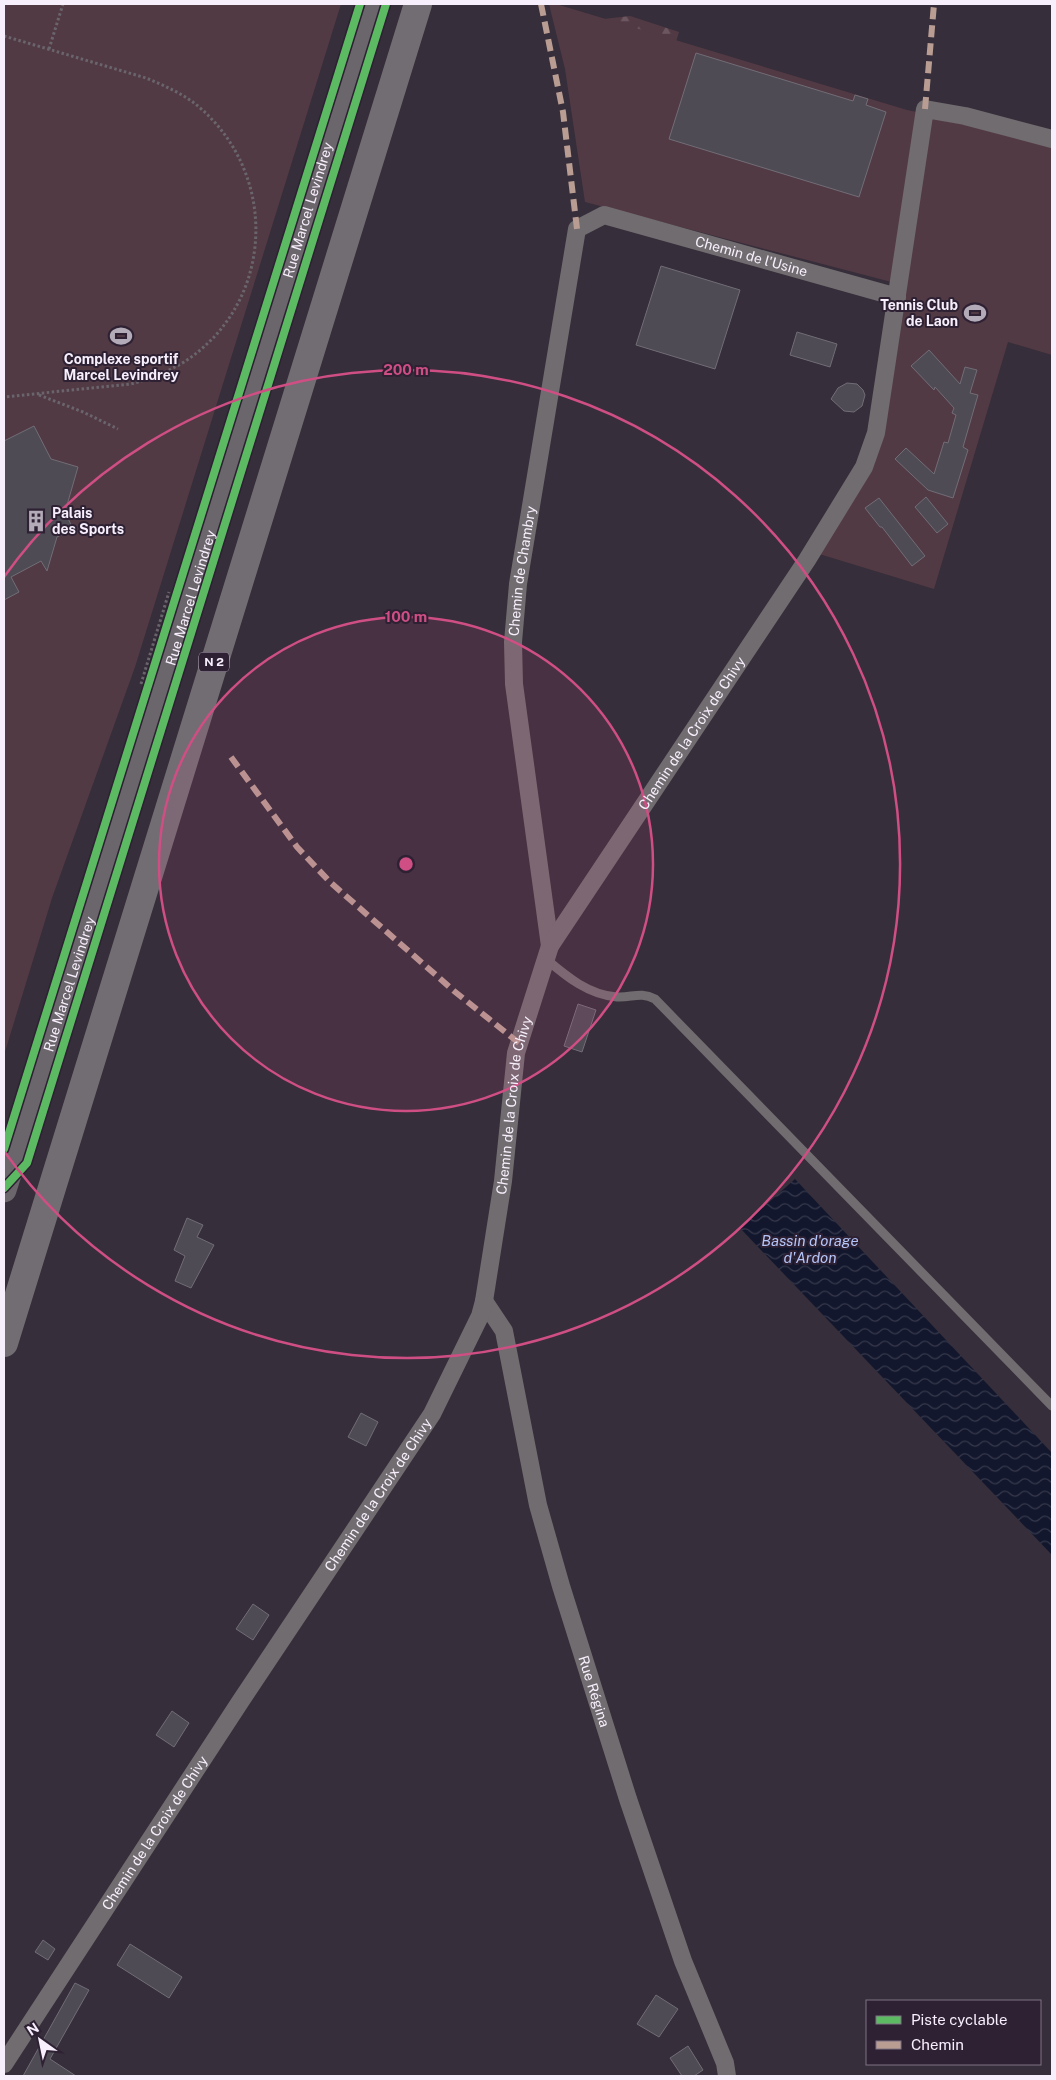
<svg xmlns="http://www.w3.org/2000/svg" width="1056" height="2080" font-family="'Public Sans',sans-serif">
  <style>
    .forest { fill: url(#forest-firs) }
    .green { fill: #523a44 }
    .water { fill: url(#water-waves) }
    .building { fill: #4f4b55; stroke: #716d77 }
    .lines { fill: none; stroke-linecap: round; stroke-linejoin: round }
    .path { stroke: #6a656c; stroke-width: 3; stroke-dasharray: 2.5 2.5; stroke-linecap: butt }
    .lane { stroke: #716c70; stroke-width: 9 }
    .street { stroke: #716c70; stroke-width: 18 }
    .secondary { stroke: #6b656c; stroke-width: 25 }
    .primary { stroke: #726d73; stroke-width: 28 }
    .quiet { stroke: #b99d93; stroke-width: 6; stroke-dasharray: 12 6; stroke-linecap: butt }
    .cycleway-casing { stroke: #2d2133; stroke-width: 11 }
    .cycleway { stroke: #5cba63; stroke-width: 8 }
    .ring { fill: none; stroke: #cf4e83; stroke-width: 2.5 }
    .labels { text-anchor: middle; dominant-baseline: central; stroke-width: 4; stroke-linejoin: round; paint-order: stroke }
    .shield { fill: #2d2133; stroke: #bab1c0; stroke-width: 1 }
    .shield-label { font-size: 12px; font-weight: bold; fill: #f7effc }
    .street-label { font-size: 14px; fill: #f7effc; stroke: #2d2133 }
    .poi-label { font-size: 14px; font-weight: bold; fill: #f7effc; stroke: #2d2133; text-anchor: end }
    .water-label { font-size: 15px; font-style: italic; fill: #b4c5f9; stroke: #2d2133 }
    .centre { fill: #cf4e83; stroke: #2d2133; stroke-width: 2.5 }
    .ring-label { font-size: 15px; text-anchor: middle; font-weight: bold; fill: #cf4e83; stroke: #2d2133; stroke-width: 4; stroke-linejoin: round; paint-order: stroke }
  </style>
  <defs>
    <pattern id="forest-firs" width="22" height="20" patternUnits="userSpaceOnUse" patternTransform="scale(1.25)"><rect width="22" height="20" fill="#523a44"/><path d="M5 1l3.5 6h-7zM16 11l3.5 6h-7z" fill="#6c5760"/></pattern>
    <pattern id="water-waves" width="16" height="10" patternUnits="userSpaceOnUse" patternTransform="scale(1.25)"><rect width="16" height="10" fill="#13172d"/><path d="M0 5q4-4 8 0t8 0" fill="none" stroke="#36394c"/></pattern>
  </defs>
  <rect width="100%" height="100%" fill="#362e3a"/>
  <path class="forest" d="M630,16l49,16 -8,25 -85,-36z"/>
  <path class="green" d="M4,4h337l-206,663 -83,231 -48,157z
    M549,4h7l351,106 44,9 101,25v211l-44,-13 -74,247 -118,-36 59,-95 28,-173 -318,-83 -20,-133z"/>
  <path class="water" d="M795,1179l257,274v102l-312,-327z"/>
  <path class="building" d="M696,53l157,48 2,-6 13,4 -2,6 20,7 -27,85 -190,-58z
    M661,266l79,24 -25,79 -79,-24z
    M797,332l40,12 -7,23 -40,-12z
    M929,350l31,34 5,-17 12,3 -7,23 8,2 -15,52 5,3 -15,48 -25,-8 -33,-31 11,-11 28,26 10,-32 4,1 8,-28 -4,-2 2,-5 -19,-21 -1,3 -23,-24z
    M847,383l10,1 6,6 2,5 -3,11 -8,6 -10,-1 -13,-12 7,-11z
    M34,426l17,33 27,8 -13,45 8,17 -16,8 -10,34 -6,-10 -30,16 8,15 -15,8v-159z
    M926,497l22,27 -11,9 -22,-26z
    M879,498l46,58 -13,10 -30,-39h-2l-15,-19z
    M578,1004l18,6 -14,42 -18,-6z
    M187,1218l16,7 -6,12 17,8 -23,43 -16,-7 10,-25 -11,-6z
    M361,1413l17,9 -12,24 -18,-9z
    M253,1604l16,11 -16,25 -17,-11z
    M172,1711l17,12 -15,24 -18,-12z
    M43,1940l12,9 -7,11 -13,-8z
    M130,1944l52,33 -13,21 -52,-33z
    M75,1983l14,7 -39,69 26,17h-53z
    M656,1995l22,14 -19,28 -22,-13z
    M688,2046l15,24 -9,6h-12l-12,-18z"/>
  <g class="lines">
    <path class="path" d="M4,36l142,42c19,8 38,16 53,29 81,69 75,197 -15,255 -17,10 -34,17 -53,22l-127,13
      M49,49l14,-45
      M39,395l44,17 35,17
      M141,684l28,-92"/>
    <path class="lane" d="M546,959c21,18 43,36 71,38 15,1 23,-6 38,2l397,407"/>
    <g class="street">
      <path id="s1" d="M550,946l-36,-262 -1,-42 5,-58 59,-355 27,-14 293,82"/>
      <path id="s2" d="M484,1301l20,30 34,174 23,81 67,213 55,162 42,102 2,13"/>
      <path id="s3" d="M4,2064l236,-362 192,-288 48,-98 4,-15 19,-120 13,-128 34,-107 257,-386 57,-93 12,-34 49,-324 40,7 87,23"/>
    </g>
    <path class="secondary" id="s4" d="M4,1190l174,-550 192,-636"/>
    <path class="primary" d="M4,1343l414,-1339"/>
    <path class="quiet" d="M541,4l22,108 14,117
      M925,109l9,-105
      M231,757l66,90 33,35 124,109 65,52"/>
    <g class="cycleway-casing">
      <path id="cycleway" d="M4,1149c122,-381 236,-764 356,-1145
        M4,1188l23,-25 359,-1159"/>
    </g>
    <use href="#cycleway" class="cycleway"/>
  </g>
  <circle cx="406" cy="864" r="247" fill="#cf4e83" fill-opacity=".12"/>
  <g class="ring">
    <circle cx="406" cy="864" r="247"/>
    <path d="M4 577A494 494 0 1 1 4 1151"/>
  </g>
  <defs>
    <g id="stadium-bare" transform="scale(1.725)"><path d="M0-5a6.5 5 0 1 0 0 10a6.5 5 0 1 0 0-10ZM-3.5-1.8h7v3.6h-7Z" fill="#b3abb8" stroke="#2d2133" stroke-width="2.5" paint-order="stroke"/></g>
    <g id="building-bare" transform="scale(1.725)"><path d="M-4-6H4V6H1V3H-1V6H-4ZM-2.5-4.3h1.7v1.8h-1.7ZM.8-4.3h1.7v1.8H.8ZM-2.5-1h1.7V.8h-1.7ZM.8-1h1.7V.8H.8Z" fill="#b3abb8" stroke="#2d2133" stroke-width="2.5" paint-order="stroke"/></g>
  </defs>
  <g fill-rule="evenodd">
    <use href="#stadium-bare" x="975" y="313"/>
    <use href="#stadium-bare" x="121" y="336"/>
    <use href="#building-bare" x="36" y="521"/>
  </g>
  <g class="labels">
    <rect class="shield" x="199" y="652.5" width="30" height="19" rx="4"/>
    <g class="shield-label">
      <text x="214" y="662">N 2</text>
    </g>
    <g class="street-label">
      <text stroke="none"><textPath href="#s4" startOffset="1026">Rue Marcel Levindrey</textPath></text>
      <text stroke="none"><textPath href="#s1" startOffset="908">Chemin de l'Usine</textPath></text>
      <text stroke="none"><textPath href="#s1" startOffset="378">Chemin de Chambry</textPath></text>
      <text stroke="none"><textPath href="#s4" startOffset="621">Rue Marcel Levindrey</textPath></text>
      <text stroke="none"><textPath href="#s3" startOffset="1521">Chemin de la Croix de Chivy</textPath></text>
      <text stroke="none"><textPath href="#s4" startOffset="216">Rue Marcel Levindrey</textPath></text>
      <text stroke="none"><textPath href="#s3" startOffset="1101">Chemin de la Croix de Chivy</textPath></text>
      <text stroke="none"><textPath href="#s3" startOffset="681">Chemin de la Croix de Chivy</textPath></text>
      <text stroke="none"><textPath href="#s2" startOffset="408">Rue Régina</textPath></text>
      <text stroke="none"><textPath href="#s3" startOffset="276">Chemin de la Croix de Chivy</textPath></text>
    </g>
    <g class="poi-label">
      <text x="958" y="305">Tennis Club<tspan x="958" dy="16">de Laon</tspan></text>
      <text x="121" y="359" text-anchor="middle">Complexe sportif<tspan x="121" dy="16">Marcel Levindrey</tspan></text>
      <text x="52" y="513" text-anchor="start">Palais<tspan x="52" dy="16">des Sports</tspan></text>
    </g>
    <g class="water-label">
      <text x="810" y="1240">Bassin d'orage<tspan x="810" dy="17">d'Ardon</tspan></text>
    </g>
  </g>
  <circle cx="406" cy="864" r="8" class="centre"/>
  <g class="ring-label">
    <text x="406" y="375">200 m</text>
    <text x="406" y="622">100 m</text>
  </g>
  <rect width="1056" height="2080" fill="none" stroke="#f7effc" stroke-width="10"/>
  <rect x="866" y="2000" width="175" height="65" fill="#2d2133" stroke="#7e7383"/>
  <rect x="876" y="2016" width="25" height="8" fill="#5cba63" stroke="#7e7383"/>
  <text x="911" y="2025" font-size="15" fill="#f7effc">Piste cyclable</text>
  <rect x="876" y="2041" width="25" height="8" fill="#b99d93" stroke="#7e7383"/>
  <text x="911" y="2050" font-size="15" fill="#f7effc">Chemin</text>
  <g transform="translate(40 2040) rotate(327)" stroke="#2d2133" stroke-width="4" paint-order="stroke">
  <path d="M0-4L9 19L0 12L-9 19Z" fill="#f7effc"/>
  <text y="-8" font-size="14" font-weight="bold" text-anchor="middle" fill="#f7effc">N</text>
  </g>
</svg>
